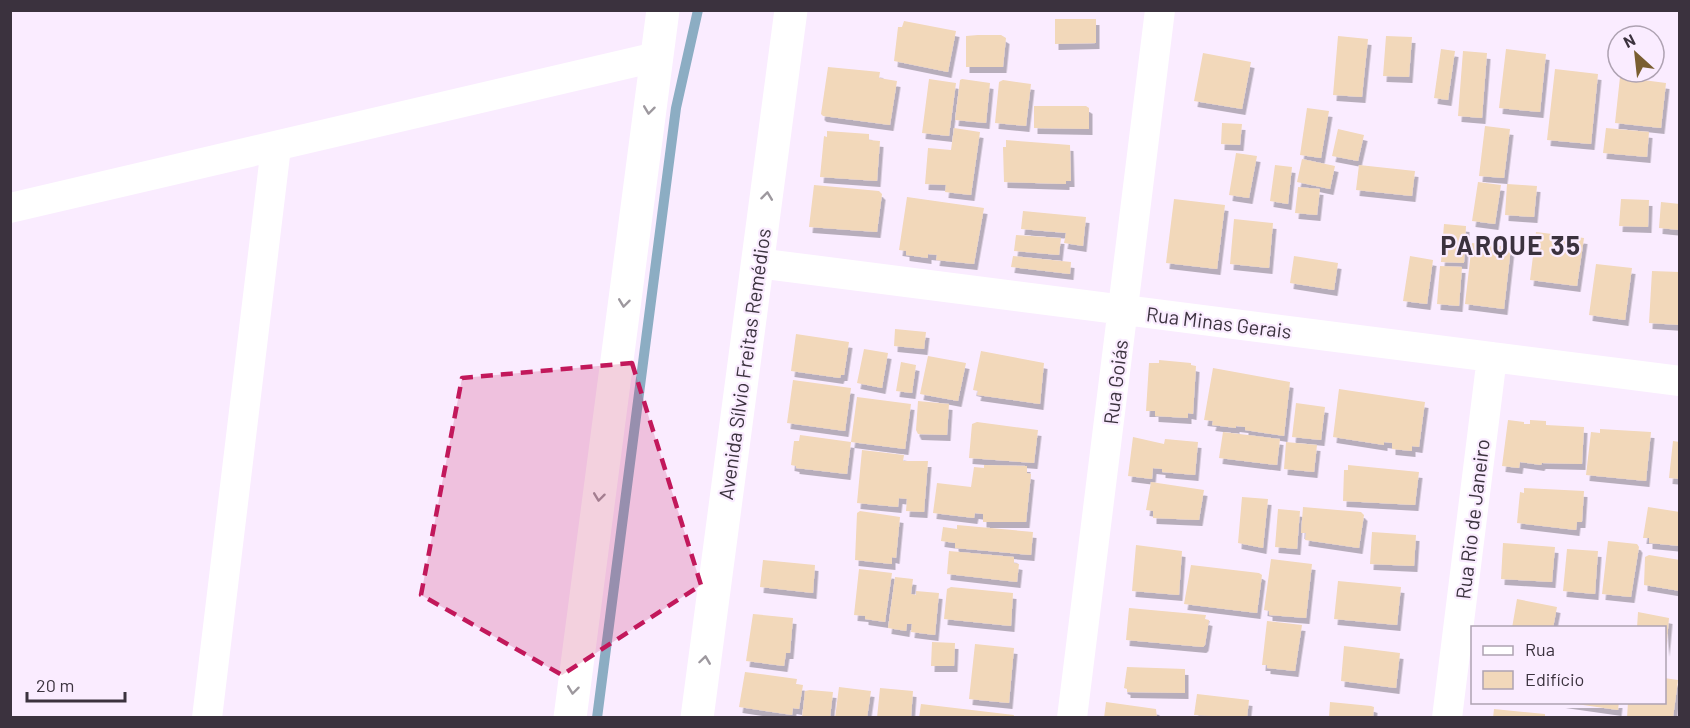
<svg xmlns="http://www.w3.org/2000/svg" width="1690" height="728" font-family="Barlow,sans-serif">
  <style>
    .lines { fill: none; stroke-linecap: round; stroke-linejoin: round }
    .stream { stroke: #8cadc3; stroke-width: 10 }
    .building { fill: #f2d8ba; filter: url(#shadow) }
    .street { stroke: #fff; stroke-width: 30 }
    .secondary { stroke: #fff; stroke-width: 33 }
    .oneway { stroke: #9d989e }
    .marked { fill: #c2185b; fill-opacity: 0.2; stroke: #c2185b; stroke-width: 4.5; stroke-dasharray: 12 8; stroke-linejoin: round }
    .labels { text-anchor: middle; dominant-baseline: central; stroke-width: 4.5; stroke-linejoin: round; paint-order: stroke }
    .street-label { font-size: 20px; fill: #3b323e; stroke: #faecff }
    .district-label { font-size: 26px; font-weight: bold; letter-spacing: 1.5px; fill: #3b323e; stroke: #faecff }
  </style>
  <defs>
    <filter id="shadow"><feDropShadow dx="3.5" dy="6" stdDeviation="0" flood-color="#0004"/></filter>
  </defs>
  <rect width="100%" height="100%" fill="#faecff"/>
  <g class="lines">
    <path class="stream" d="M597,718l79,-610 22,-98"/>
  </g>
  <path class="building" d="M1055,19h41v24l-41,1z
    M904,21l52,10 -8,41 -54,-11 4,-34h4z
    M978,35h23l5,3 -3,29h-37v-31z
    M1338,36l30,3 -6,58 -29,-2z
    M1386,36l26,1 -3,40 -26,-1z
    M1441,49l14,2 -7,49 -14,-2z
    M1506,49l40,5 -6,58 -41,-4z
    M1463,51l24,2 -5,65 -24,-2z
    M1203,53l48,9 -9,47 -48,-8z
    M828,67l52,5 -1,6 18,3 -7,44 -67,-9 -2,-2z
    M1555,69l43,5 -7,70 -44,-4z
    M1620,77l46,6 -5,45 -46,-5z
    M929,79l27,4 -7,53 -27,-3z
    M962,79l28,4 -4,40 -31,-3 5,-40z
    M1003,80l28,4 -5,42 -31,-3 4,-41z
    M1034,106h52l3,2v21l-55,-1z
    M1307,108l22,3 -8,47 -21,-3z
    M1222,123l20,1 -2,21 -19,-1z
    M1485,126l25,3 -6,49 -25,-2z
    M954,128l26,4 -9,63 -26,-3 1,-7 -21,-1 3,-36 23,2z
    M1606,128l43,4 -2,25 -44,-4z
    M1338,129l26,6 -6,26 -26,-5z
    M827,131l42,3v6l11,1 -3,40 -57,-4 4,-41 3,1z
    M1006,140l64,5 1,36h-5v3l-62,-2 -1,-35h3z
    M1236,153l21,3 -8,42 -20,-3z
    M1302,159l33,7 -5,23 -33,-7z
    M1275,165l17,2 -4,37 -18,-3z
    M1359,165l56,6 -3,25 -56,-6z
    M1478,182l23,3 -6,39 -23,-3z
    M1507,184l30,2 -3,31 -29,-2z
    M814,185l65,6 3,3 -5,38 -68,-5z
    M1298,187l22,2 -3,26 -22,-2z
    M907,197l77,11 -10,56 -38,-4 1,-5 -9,-1v4l-22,-3v-4l-7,-1z
    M1174,199l51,6 -8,64 -51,-6z
    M1621,199l28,1 -1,27 -29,-1z
    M1661,202l19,2v26l-21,-2z
    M1023,211l63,6 -3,29 -19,-3 2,-10 -45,-4z
    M1234,219l39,4 -4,45 -39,-4z
    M1444,224l22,2 -2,37 -23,-1z
    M1536,232l48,6 -7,48 -47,-6z
    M1016,235l45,3 -2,17 -45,-4z
    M1472,243l39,4 -7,62 -39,-5z
    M1013,256l58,6 -1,12 -59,-7z
    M1294,256l44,7 -4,27 -44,-7z
    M1410,256l23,4 -6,44 -24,-3z
    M1596,264l36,4 -7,52 -36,-5z
    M1440,266l22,1 -3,39 -22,-2z
    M1652,271l28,1v53l-31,-2z
    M895,329l31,3 -2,17 -30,-3z
    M796,334l53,8 -5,33h-3l-1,3 -49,-7z
    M864,349l24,4 -6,35 -25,-5z
    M981,351l63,12 -4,41 -63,-9 1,-4 -5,-1z
    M928,356l38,7 -8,38 -38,-7z
    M1159,360l32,3v2l5,1 -3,48 -5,-1v5l-33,-2v-5h-9l3,-48h10z
    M901,362l15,3 -4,28 -16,-2z
    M1213,368l77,14 -6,54 -39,-6v-3l-9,-1v2l-24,-3 1,-4 -9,-1z
    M793,380l58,8 -6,43 -58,-8z
    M1339,389l86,13 -6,45 -7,-1v5l-20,-2v-6l-8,-1v3l-51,-8z
    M857,397l54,7 -6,45 -54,-7z
    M918,401l31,3 -2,31 -29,-1 -2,-4z
    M1296,403l29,4 -4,33 -29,-3z
    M1508,420l16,2v2h6v-4l16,1v4l38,2 -2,37 -40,-1 -1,2 -21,-3 -1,6 -17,-2z
    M977,422l61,8 -4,33 -65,-5 3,-34z
    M1600,429l51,3 -5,49 -60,-6 5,-43 9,1z
    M1223,432l57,7 -3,26 -58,-7z
    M800,435l51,7 -4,32 -51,-6v-2l-5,-1 3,-24h5z
    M1133,437l31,7 1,-5 33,3 -3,33 -33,-3v-3l-9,-1 -1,11 -24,-3z
    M1673,441l7,1v37l-11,-1z
    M1286,442l31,3 -3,27 -30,-3z
    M862,450l42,5 -1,6h25l-4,51 -18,-1 1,-12 -8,-1 -1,9 -41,-4z
    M984,465l43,1v7l4,1 -5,48h-43v-8l-8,-1 -1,5 -41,-5 4,-30 34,4 3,-20 10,1z
    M1348,465l71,7 -4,33 -72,-4 1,-31h4z
    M1151,482l53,8 -5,30 -46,-2v-7l-7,-1z
    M1524,488l60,3 -2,31h-5l-1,8 -59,-7 3,-31 4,1z
    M1242,497l26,2 -5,49 -25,-5z
    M1303,507l58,5 3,3 -5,33 -54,-8 1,-7h-5z
    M1648,507l32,5v34l-31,-3v-5h-6z
    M1278,509l22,2 -3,38 -22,-2z
    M860,511l40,6 -4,41 -4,-1v7l-37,-4 2,-47z
    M957,525l76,7 -2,23 -76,-7v-5l-14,-2 2,-14 14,2z
    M1372,532l44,3 -2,31 -44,-2z
    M1608,541l29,3 2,3 -8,50 -29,-3z
    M1503,543l52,4 -3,35 -51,-3z
    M1136,545l46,6 -3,44 -47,-4z
    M1567,549l31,2 -3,43 -32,-3z
    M949,551l65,6v6l5,1 -2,18 -70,-8z
    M1649,555l31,5v31l-36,-6 1,-28z
    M1271,559l41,5 -6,54 -37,-3v-4l-5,-1z
    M763,560l52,5 -2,28 -53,-6z
    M1191,565l68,8 3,2 -5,38 -73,-9z
    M859,569l33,4 -7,49 -20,-3v-3l-11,-1z
    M895,577l18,2 -2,15 5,1v-4l23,2 -4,42 -24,-3 1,-8h-5l-1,7 -18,-3z
    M1338,581l63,6 -4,38 -63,-6z
    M951,587l62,6 -2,33 -67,-7 3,-30z
    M1517,599l40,8 -4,21h-41z
    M1129,608l77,7 -1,4 4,1 -4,25 -2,2 -77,-7z
    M1638,612l31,6 -3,33 -2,-23h-27z
    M753,614l40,4 -3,35h-4l-2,13 -38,-5z
    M1267,621l35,4 -7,46 -28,-3v-3h-5z
    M932,642l23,1 -1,23h-23z
    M975,644l39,4 -5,55 -40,-4z
    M1344,646l56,7 -4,35 -55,-7z
    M1127,667l58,2v24l-58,-1v-3l-3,-1z
    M745,672l52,7 -1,5 7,1 -4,24 -6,-1 -1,7 -53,-8z
    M1664,678l14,2 -5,38h-46l1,-16h36z
    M839,687l32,4 -4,27h-32z
    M880,688l33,3 -2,27h-34z
    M810,690l23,2 -3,26h-28l3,-27z
    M1197,694l52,6 -2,18 -53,-3z
    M1106,702l50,7 1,9h-53z
    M1330,702l41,4 3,1 -1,11h-44z
    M1562,702h57l-1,8z
    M921,704l93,11 -1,3h-94z
    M1494,709l51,5v4h-52z"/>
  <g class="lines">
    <path class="street" d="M10,208l646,-151
      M758,263l922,118
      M207,718l69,-571
      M1072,718l88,-708
      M1447,718l45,-361"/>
    <path class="secondary" d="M570,718l93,-708
      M697,718l94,-708"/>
  </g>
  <defs><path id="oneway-chevron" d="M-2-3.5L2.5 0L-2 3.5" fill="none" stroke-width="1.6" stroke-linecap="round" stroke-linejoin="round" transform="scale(1.5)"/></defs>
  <g class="oneway">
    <use href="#oneway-chevron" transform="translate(649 110) rotate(97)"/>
    <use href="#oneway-chevron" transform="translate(767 196) rotate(-83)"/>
    <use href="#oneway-chevron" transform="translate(624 303) rotate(97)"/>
    <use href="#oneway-chevron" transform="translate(599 497) rotate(97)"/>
    <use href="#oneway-chevron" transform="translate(705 660) rotate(-82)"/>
    <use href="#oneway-chevron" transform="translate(573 690) rotate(97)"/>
  </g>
  <path class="marked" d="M632,363l69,222 -139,90 -141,-80 41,-217z"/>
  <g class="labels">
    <g class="street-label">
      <text transform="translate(1219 322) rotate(7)">Rua Minas Gerais</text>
      <text transform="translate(744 364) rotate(-82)">Avenida Sílvio Freitas Remédios</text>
      <text transform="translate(1115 382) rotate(-83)">Rua Goiás</text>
      <text transform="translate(1472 519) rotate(-83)">Rua Rio de Janeiro</text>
    </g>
    <g class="district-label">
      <text x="1511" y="244">PARQUE 35</text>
    </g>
  </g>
  <rect width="1690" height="728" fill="none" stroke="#3b323e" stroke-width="24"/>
  <rect x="1471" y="626" width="195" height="78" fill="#faecff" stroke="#aea2b2" stroke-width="1.5"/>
  <rect x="1483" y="646" width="30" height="9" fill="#ffffff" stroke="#aea2b2" stroke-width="1.5"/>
  <text x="1525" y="656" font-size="18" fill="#3b323e">Rua</text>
  <rect x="1483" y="671" width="30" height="18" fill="#f2d8ba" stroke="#aea2b2" stroke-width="1.5"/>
  <text x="1525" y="686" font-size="18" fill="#3b323e">Edifício</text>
  <g transform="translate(1636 54) rotate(333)"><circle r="28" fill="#faecff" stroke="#aea2b2" stroke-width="1.5"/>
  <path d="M0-4.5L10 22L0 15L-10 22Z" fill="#7a5e31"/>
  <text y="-9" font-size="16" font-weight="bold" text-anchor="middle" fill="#3b323e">N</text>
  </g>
  <path d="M27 692v9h98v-9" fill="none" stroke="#3b323e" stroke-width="3"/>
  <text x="36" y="692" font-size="18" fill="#3b323e" stroke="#faecff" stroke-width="4.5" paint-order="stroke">20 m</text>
</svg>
